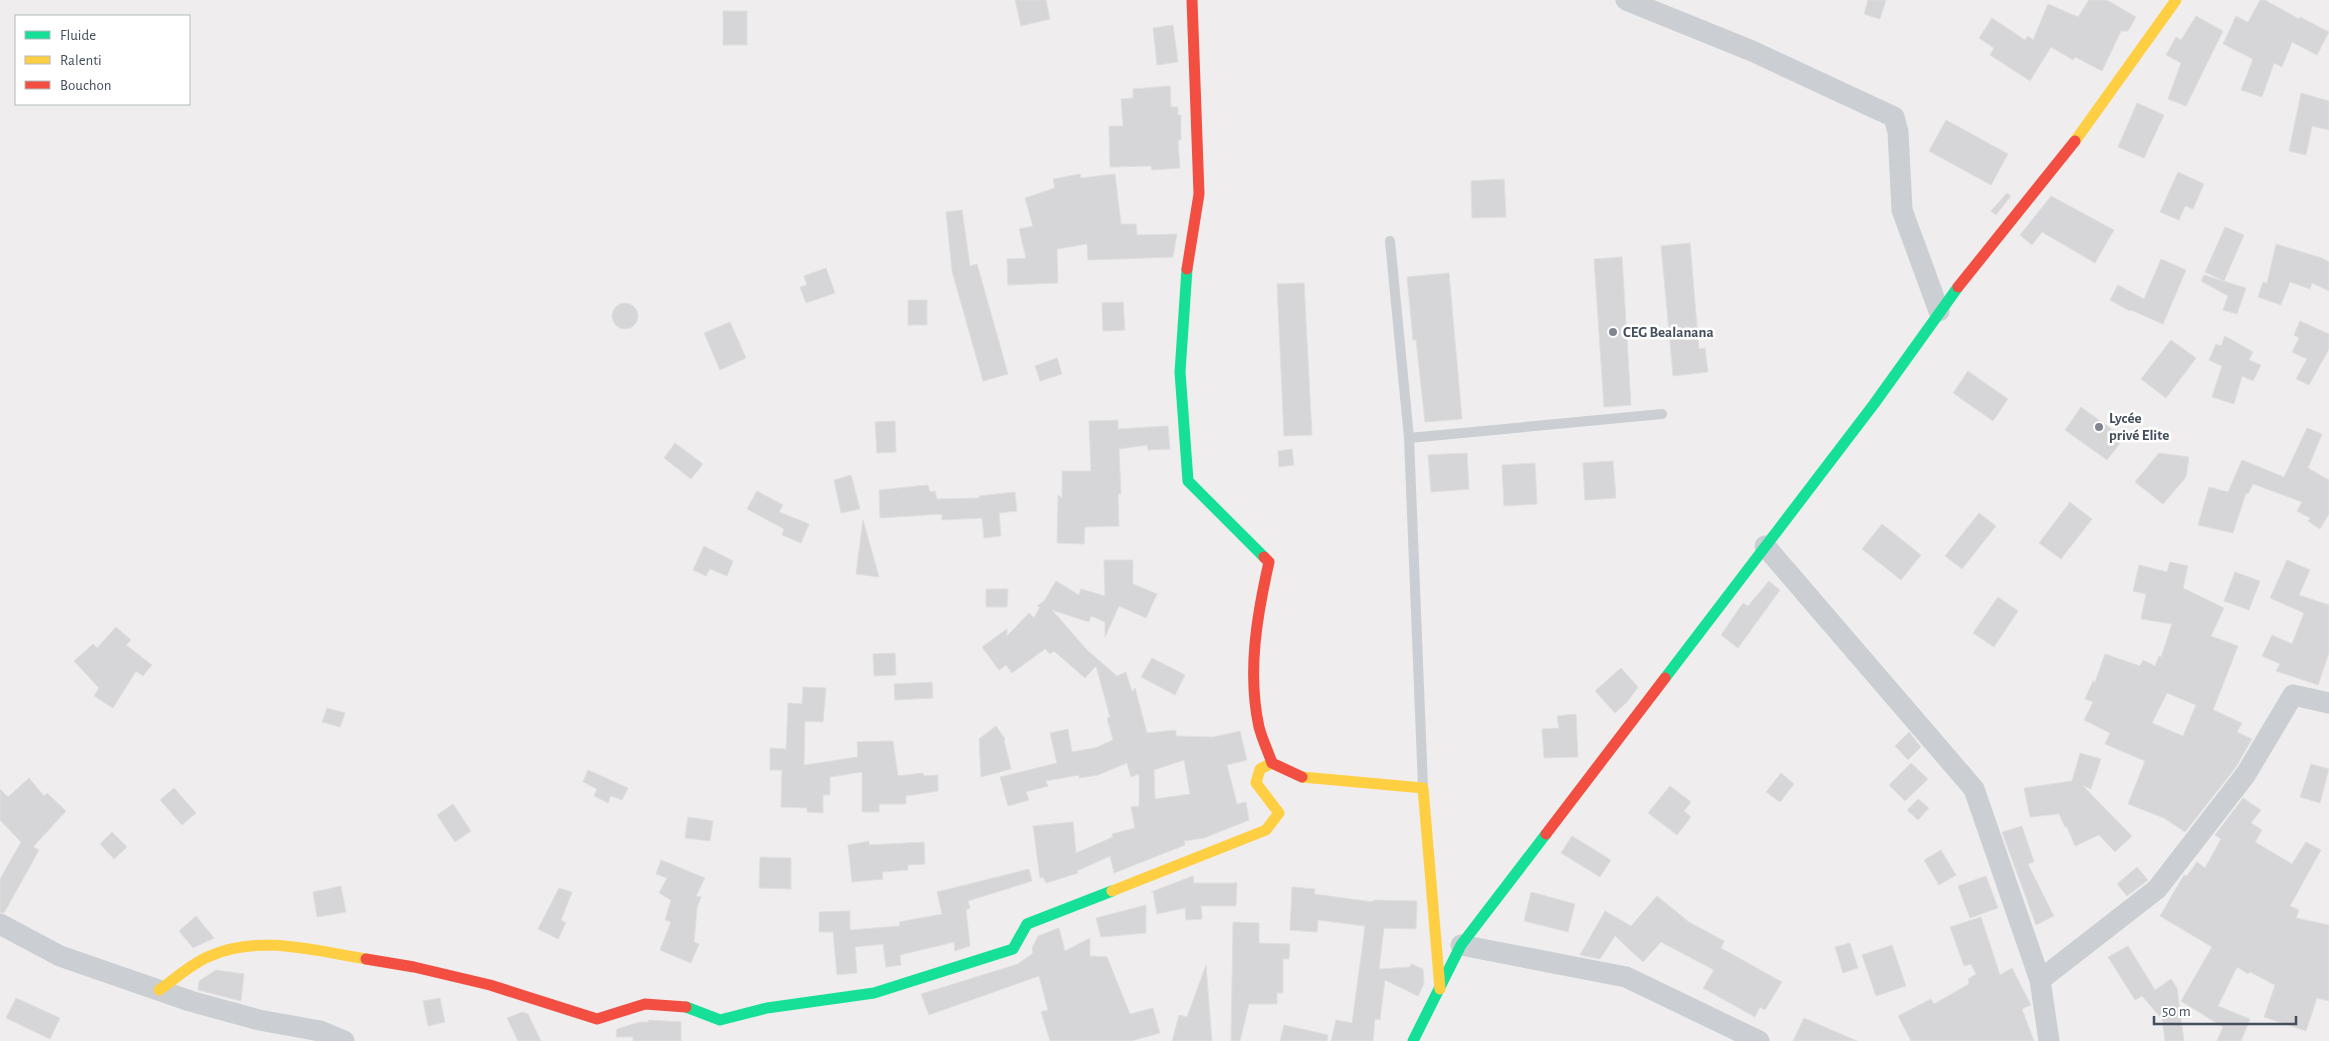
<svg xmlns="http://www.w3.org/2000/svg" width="2329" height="1041" font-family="'Alegreya Sans',sans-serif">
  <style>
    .building { fill: #d6d5d7; stroke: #e0dfe0; fill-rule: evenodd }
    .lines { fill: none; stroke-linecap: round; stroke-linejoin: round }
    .lane { stroke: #cbced2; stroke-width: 10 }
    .street { stroke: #cbced2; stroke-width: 21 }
    .fast { stroke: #16e098; stroke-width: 11 }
    .slow { stroke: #ffcf43; stroke-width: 11 }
    .jam { stroke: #f24e42; stroke-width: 11 }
    .poi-dot { fill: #7f868f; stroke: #fff; stroke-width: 2 }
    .labels { text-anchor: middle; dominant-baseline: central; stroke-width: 5; stroke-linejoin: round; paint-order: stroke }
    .poi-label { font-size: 15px; font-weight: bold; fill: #434f5c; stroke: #fff; text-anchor: start }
  </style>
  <rect width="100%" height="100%" fill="#efeded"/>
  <path class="building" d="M1015,0h31l4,19 -29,7z
    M1868,0h18l-6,19 -16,-5z
    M2089,0h18l29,17 -8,14h-7l-19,40 -27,-14 -2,3 -22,-13 -21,34 -40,-26 4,-7 -15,-10 13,-20 33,22 3,-4 5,4 15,-36 30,13z
    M2260,0h5l34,19 1,-2 29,15 -12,23 -25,-13 -10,25 -8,-4 -12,34 -21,-7 12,-31 -30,-15 13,-28 12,6z
    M723,11h24v34h-24z
    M2196,16l27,15 -37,75 -18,-7 13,-36 -15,-8 10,-18 5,3z
    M1173,25l5,37 -21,3 -4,-37z
    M1170,86l1,21h7v8h3v25h-3l2,28 -28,2 -1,-4 -41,1 -1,-41h14l-2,-27 12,-1v-9z
    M2301,93l28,8v29l-17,-4 -6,29 -17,-4z
    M2137,103l27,12 -20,43 -26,-11z
    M1946,120l62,34 -17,31 -62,-34z
    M2178,172l26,12 -11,25 -8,-3 -6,14 -19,-8z
    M1080,174l1,4 34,-4 6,50h15l1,11 40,-1 -4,23 -85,3 -1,-16 -30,5 1,34 -50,2 -1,-26 19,-1 -7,-29 14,-3 -8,-28 30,-10 -2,-9z
    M1504,179l2,38 -34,1 -1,-37z
    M2007,193l4,3 -15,19 -5,-4z
    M2051,196l63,34 -19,33 -53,-31 -10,13 -12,-10z
    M962,210l8,56 7,-2 31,110 -25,7 -31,-110 -6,-59z
    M2225,227l19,8 -20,46 -19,-9z
    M1690,243l9,106 6,-1 3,24 -35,4 -12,-130z
    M2276,244l46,14 7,4v29l-17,-8 -2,6 -20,-7 -9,23 -23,-8 5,-15 4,1z
    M1622,257l9,148 -27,2 -10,-148z
    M2161,259l25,11 -23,54 -32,-14 -1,1 -20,-11 8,-15 26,14z
    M826,268l9,25 -29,10 -6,-16 7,-2 -3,-9z
    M1449,273l13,146 -37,3 -9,-82h-3l-6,-63z
    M2204,275l42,13 -9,26 -14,-4 5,-14 -27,-15z
    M1304,283l8,152 -28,1 -7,-152z
    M908,300h19v25h-19z
    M1123,302l2,28 -22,1 -1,-28z
    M612 316a13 13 0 1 1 26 0a13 13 0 1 1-26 0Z
    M2300,321l29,13v15l-20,36 -13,-6 11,-20 -15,-7 7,-14 -5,-3z
    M730,322l16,36 -26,12 -16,-37z
    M2225,336l28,16 -4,8 12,5 -8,16 -11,-5 -8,28 -22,-7 10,-31 -13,-6 7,-16 5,2z
    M2171,340l25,18 -30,40 -25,-19z
    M1057,358l5,16 -22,7 -5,-15z
    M1968,371l40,28 -15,22 -40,-28z
    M2081,407l43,31 -17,22 -42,-30z
    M1118,420v9l50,-3 2,23 -22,1 -1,-5 -28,4 2,45h-3l1,32 -34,1 -1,17 -27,-1 1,-48 4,3v-27h29l-2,-50z
    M895,421l1,31 -19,1 -2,-31z
    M2307,428l15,6 -14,34 21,12v34l-9,15 -12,-8 2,-3 -13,-7 5,-9 -49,-18 -5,10 -2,-1 -13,40 -35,-8 11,-38 19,5 14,-32 42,17z
    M675,443l28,21 -12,15 -27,-21z
    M1292,449l2,16 -15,2 -1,-16z
    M1467,453l2,36 -38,3 -3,-37z
    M2159,453l30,4 -3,20 -23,27 -28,-22z
    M1613,461l3,37 -31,2 -2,-37z
    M1535,463l2,41 -33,2 -2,-41z
    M851,475l9,34 -19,4 -7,-33z
    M928,485l2,7 5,-1 2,8 42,-1v-2l36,-4 2,19 -18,2 2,23 -17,2 -2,-20 -40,2v-6l-62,4 -1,-28z
    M757,491l26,14 -4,7 30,12 -8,19 -19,-8 2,-6 -37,-20z
    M2070,502l22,17 -31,40 -22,-16z
    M1979,513l17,13 -34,43 -17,-13z
    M863,520l16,57 -23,-3z
    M1882,524l39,31 -20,25 -39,-31z
    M704,546l29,15 -6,15 -17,-7 -4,7 -13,-6z
    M1104,560h29v24l24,10 -11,24 -27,-12 -14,31v-15l-14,-6 -2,6 -37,-12 35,40 30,26 9,-4 6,20 3,-4 12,45 29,-3v6l37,1 27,-6 7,29 -20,5 10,39 9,-2 3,18 -45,18 -20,3 1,4 -71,28 -4,-17 -33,15 1,2 -32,10 -3,-6 -3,1 -7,-52 40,-4 3,31 37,-16 -1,-3 23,-6 -4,-21 8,-1v-32l-8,3 -4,-14 -29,12 -19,3v-3l-33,6 2,5 -22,6 3,8 -21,6 -8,-29 57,-14 -7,-30 18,-4 4,23 23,-4 18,-8 -6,-22 3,-1 -14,-51 -11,12 -31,-27 -4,3 -5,-5 -33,24 -6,-8 -7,5 -17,-23 25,-18v7l22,-23 5,5 6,-11 -3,-1 7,-5 12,-20 23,14 2,-6 24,7zM1184,760l6,34 -35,5 -1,-29z
    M2287,560l23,10 -11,25 30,10v48l-11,32 -42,-14 4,-7 -18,-8 10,-21 20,9 12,-31 -34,-15z
    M2170,562l18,4 -5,22 41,20 -13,28 27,10 -25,64 29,13 -5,9 15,7 -16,28 -51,65 -21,-14 -36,-14 17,-43 -40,-17 5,-11 -26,-13 9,-18 -8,-3 8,-18 2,1 10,-28 35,12 3,-6 12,6 4,-10 2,1 11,-33 -31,-5 5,-25 -13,-3 6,-26 28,7zM2167,693l29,12 -13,31 -31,-13z
    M2235,572l25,9 -11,29 -25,-9z
    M1769,581l11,9 -42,58 -17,-13 22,-32 5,3z
    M986,589h22l-1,18h-21z
    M1998,597l20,14 -24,36 -21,-14z
    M116,627l15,13 -5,5 26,20 -9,11 -7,-5 -23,37 -19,-12 5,-8 -25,-27 19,-17 4,4z
    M895,653l1,22 -22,1 -1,-22z
    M1152,658l33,17 -10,20 -34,-18z
    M1621,668l17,19 -11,15 -12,11 -20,-22z
    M932,682l1,16 -38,2 -1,-16z
    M803,687l23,1 -3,34 -18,-1 -1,44 54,-8 -1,-15 36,-1 5,35 25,-3 1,3 14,-1v16l-32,5v8h-27v8h-17v-40l-32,5v18h-7v18l-16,-1v-4l-26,-1 1,-37h-12v-22l16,1 2,-46 14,1z
    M327,708l18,5 -5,14 -18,-5z
    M1576,714l2,43 -34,1 -2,-29 17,-1 -2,-12z
    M996,726l9,13 -1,1 7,29 -30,8 -2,-38z
    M1909,732l12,15 -13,13 -13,-14z
    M2080,753l21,6 -10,30 -9,-4 50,51 -17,16 -16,-17 -24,11 -8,-19h-2l-6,-13 -29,3 -6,-29 48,-7z
    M1911,763l17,16 -23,22 -16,-16z
    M2311,764l18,5 -9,34 -20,-6z
    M588,770l40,18 -6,12 -11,-4 -3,7 -14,-7 3,-7 -14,-7z
    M1781,773l13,11 -14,18 -14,-10z
    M29,778l15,18 3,-3 19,18 -33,36 6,3 -35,63 -4,-1v-33l21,-37 -21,-22v-31l8,8z
    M1670,786l21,16 -7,9 7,6 -14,18 -29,-22z
    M174,788l22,25 -14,12 -22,-25z
    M2243,798l18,12 -10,13 11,7 -7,12 37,22 14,-22 15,8 -31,56 9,4 -3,8 33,7v76l-12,-3 -11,33 -42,-14 11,-32 -25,-13 -2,2 -11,-7 -19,39 32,13 -9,22h-24l6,-14 -42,-26 31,-54 -52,-31 24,-41 3,1 10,-14 8,6 16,-29 -6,-4z
    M1918,799l11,9 -11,12 -11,-10z
    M453,804l18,27 -16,11 -18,-27z
    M688,817l25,4 -3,20 -25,-3z
    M2022,826l12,36 -6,2 26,52 -18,9 -34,-93z
    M112,832l15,15 -13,12 -14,-15z
    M1572,836l39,24 -11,17 -39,-24z
    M869,841v4l55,-3 1,22 -17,1v5l-26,2 1,7 -31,3 -4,-37z
    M1941,850l15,25 -17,10 -15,-25z
    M760,857l31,1v31l-32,-1z
    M661,860l44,18 -9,18 5,1 -4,11 -3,34 5,2 -8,19 -31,-13 11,-28 -6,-2 6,-20 -12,-7 8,-15 -11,-4z
    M2137,867l11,13 -21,16 -10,-12z
    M1029,869l3,12 -64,20 2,7 -4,2 4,36 -15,5 -1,-9 -54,13 1,10 -15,2 -3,-23 -28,3 2,26 -20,2 -4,-43h-14v-20l31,-1v19l50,-4 -1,-4 43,-8 -5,-22z
    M1193,876l1,7h43l-1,23h-35l1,13 -16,1 -1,-12 -28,6 -4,-22h-2z
    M1986,876l12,32 -28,10 -12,-32z
    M341,886l5,26 -29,5 -4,-25z
    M1292,887l23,2 -1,5 59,8v-2l44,1 -1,28 -32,-1 -5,41 31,-2 1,-3 12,5 1,15 -6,12 -33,-16 -5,40 -5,-1 -2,22h-42l5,-21 16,3 13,-97 -47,-6 -1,12 -27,-2z
    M559,888l13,4 -11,28 5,3 -8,16 -20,-10z
    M1531,892l44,12 -7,28 -44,-11z
    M1657,896l32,26 35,19 -3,7 61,34 -17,28 -5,-3 -5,10 -52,-29 11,-18 -53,-28 -18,20 -28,-26 -15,23 -20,-4 25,-44 26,15z
    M1146,905v28l-45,4 -5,-19z
    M196,916l18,22 -21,10 -14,-17z
    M1981,917l19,58 12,-7 19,37 -9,4 12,32h-123l-13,-25 33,-17 3,5 35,-20 -1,-5 8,-5 -5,-10 -7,2 -14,-39z
    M1233,922l26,1v20l31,1 -1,15h-6v34h-6v11h-28l-9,37h-9z
    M1059,928l6,23 25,-13v18l17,1 23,57 23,-6 7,25 -29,8h-81l-9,-29 7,-2 -9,-34 -110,39 -8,-21 97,-30 15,-11 -1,-5 6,-12z
    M1850,943l8,25 -15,5 -8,-26z
    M1892,945l14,41 -30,10 -14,-41z
    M2128,946l27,44 16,-11 6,9 7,53h-19l-3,-22 -20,-23 -7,4 -27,-43z
    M1206,965l6,76h-40l7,-26 8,2z
    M216,970l28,4 -3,27 -43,-11 1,-9z
    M16,998l44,20 -10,21 -44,-21z
    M440,998l5,24 -17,4 -5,-25z
    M522,1012l6,2 13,27h-23l-11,-23z
    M1804,1018l53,23h-64z
    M648,1020l33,2v19h-48v-4h-17l1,-8 23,-7h9z
    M1284,1025l44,10 -1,6h-47z"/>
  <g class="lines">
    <path class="lane" d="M1390,241l19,197
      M1423,787l-14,-349 253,-24"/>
    <path class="street" d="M1626,0l126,51 142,66 4,15 4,78 37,101
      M1765,546l209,243 66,191 9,61
      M0,924l60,32 130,45 69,19 61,11 24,10
      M1461,945l165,32 133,64
      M2040,980l117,-91 89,-115 47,-79 36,8"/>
    <path class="fast" d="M1187,269l-7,103 8,109 76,76
      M1665,678l209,-274 84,-117
      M686,1007l34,13 47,-12 107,-15 139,-44 14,-25 85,-33
      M1413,1041l48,-96 85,-111"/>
    <path class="slow" d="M2075,141l101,-141
      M1302,777l121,11 17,201
      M1112,891l154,-61 13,-17 -23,-30 4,-14 12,-6
      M159,990c16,-11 33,-27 51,-34 49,-22 106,-5 156,3"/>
    <path class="jam" d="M1187,269l12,-75 -7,-194
      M1958,287l117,-146
      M1264,557l5,5c-12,53 -22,110 -10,165 3,12 9,24 13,36l30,14
      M1546,834l119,-156
      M366,959l48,8 76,18 107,34 48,-15 41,3"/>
  </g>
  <g class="poi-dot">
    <circle cx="1613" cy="332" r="5"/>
    <circle cx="2099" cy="427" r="5"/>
  </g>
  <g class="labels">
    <g class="poi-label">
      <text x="1623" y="332">CEG Bealanana</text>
      <text x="2109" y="418">Lycée<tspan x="2109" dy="17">privé Elite</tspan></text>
    </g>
  </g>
  <rect x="15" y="15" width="175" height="90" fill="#ffffff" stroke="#b4b9be"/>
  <rect x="25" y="31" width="25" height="8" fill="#16e098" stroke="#b4b9be"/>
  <text x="60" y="40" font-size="15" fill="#434f5c">Fluide</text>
  <rect x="25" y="56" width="25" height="8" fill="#ffcf43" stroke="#b4b9be"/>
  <text x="60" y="65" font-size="15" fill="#434f5c">Ralenti</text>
  <rect x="25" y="81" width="25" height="8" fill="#f24e42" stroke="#b4b9be"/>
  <text x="60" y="90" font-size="15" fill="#434f5c">Bouchon</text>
  <path d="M2154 1016v8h142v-8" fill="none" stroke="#434f5c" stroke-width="2.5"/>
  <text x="2162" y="1016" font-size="15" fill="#434f5c" stroke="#ffffff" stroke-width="4" paint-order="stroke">50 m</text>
</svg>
